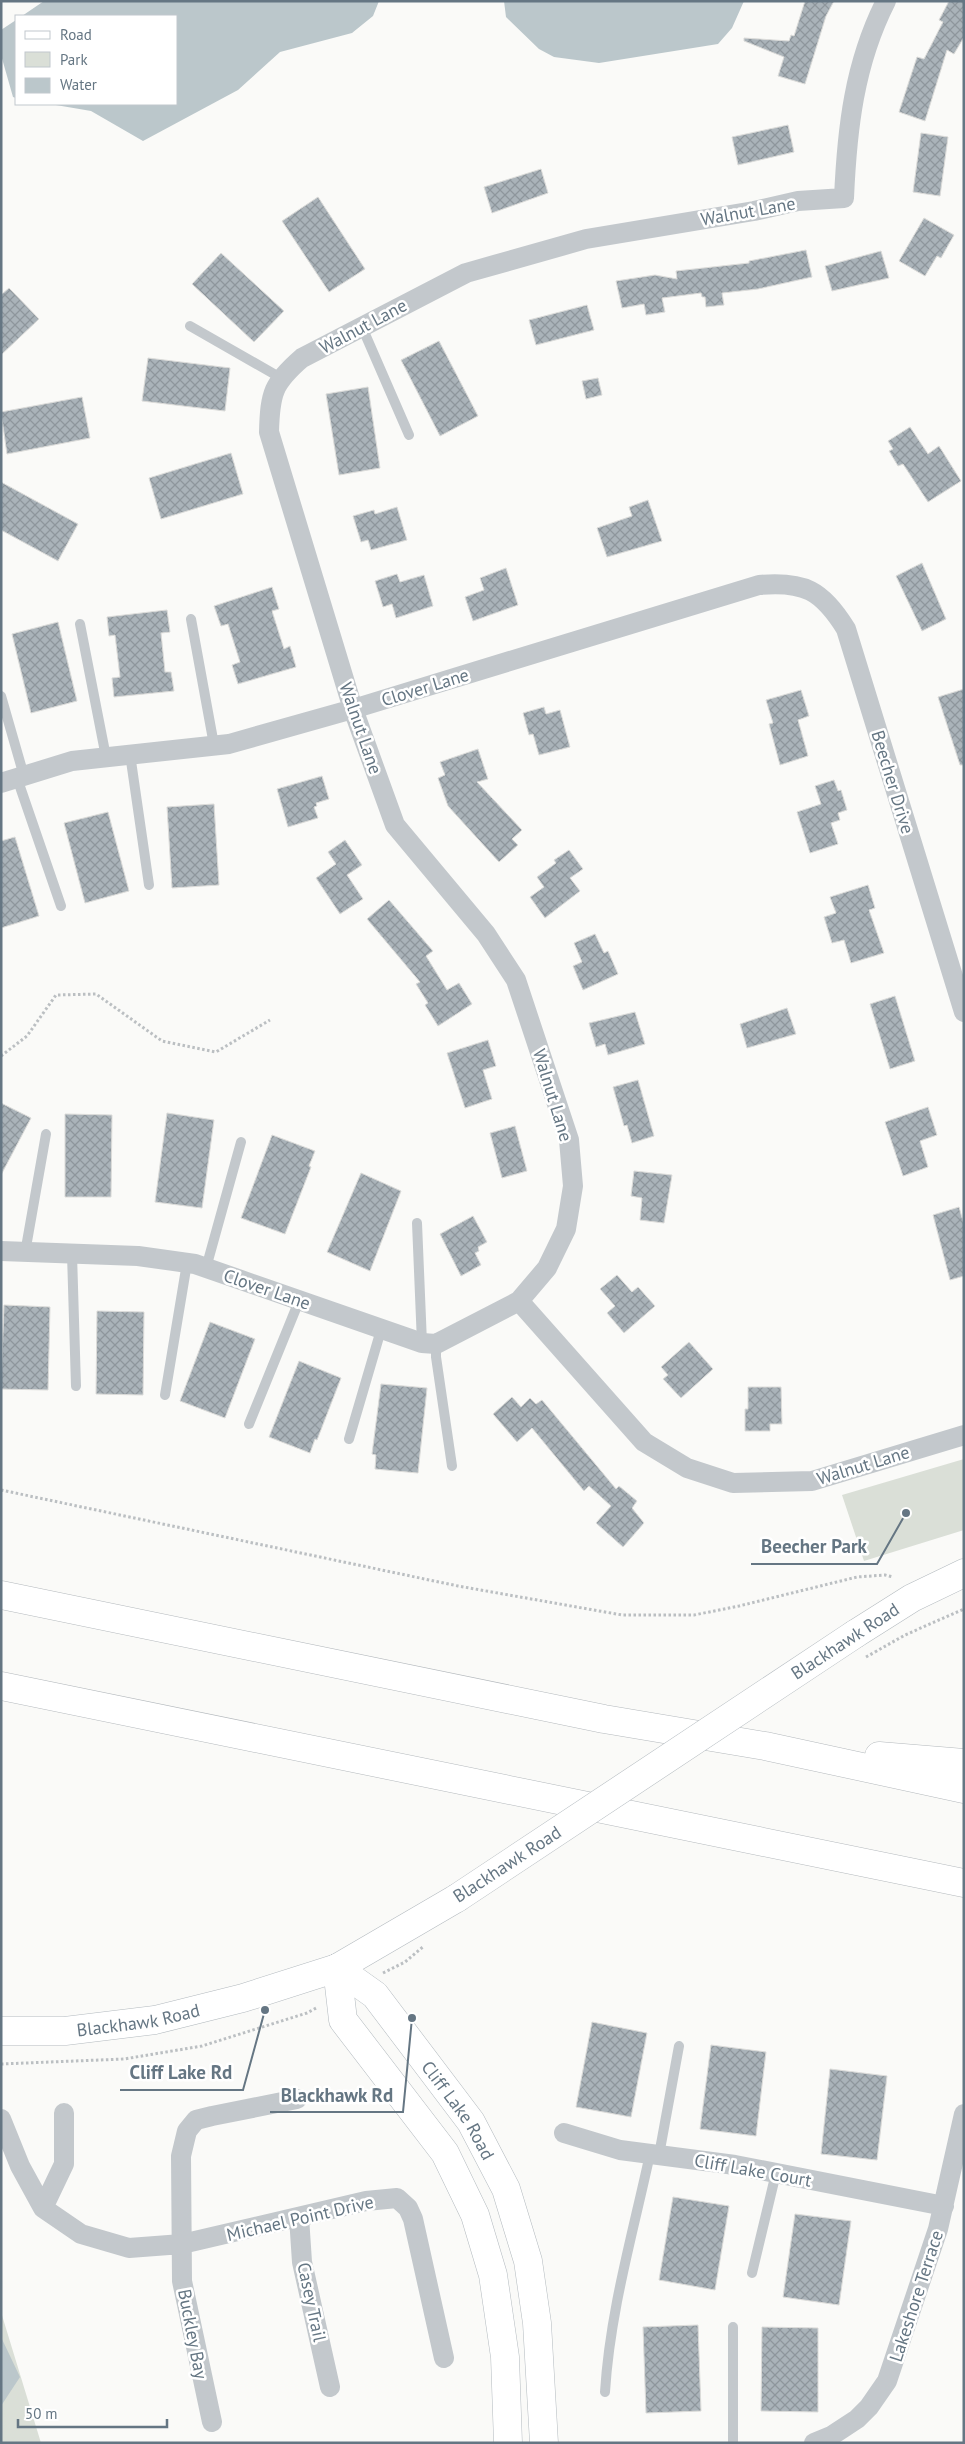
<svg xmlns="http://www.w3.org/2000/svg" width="965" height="2444" font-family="'PT Sans',sans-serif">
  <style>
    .green { fill: #dadfd7 }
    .water { fill: #bbc7cb }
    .building { fill: url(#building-cross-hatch); stroke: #dcdcda }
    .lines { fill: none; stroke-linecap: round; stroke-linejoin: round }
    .secondary-casing { stroke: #b3babf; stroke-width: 29 }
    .highway-casing { stroke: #b4b9bd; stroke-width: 29 }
    .path { stroke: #bbbfc2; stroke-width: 3; stroke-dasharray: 2.5 2.5; stroke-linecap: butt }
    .lane { stroke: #c3c8cc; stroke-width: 10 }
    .street { stroke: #c3c8cc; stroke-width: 20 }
    .secondary { stroke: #fff; stroke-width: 28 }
    .highway { stroke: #fff; stroke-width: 28 }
    .secondary-bridge-casing { stroke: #b3babf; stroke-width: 29; stroke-linecap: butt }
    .path-bridge { stroke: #bbbfc2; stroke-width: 3; stroke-dasharray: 2.5 2.5; stroke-linecap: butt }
    .secondary-bridge { stroke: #fff; stroke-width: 28 }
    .labels { text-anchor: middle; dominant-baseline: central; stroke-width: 5; stroke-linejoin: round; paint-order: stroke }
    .street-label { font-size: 18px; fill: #657683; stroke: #fff }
    .leader { fill: none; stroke: #657683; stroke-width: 2 }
    .callout-dot { fill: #657683; stroke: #fff; stroke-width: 2 }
    .callout-label { font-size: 19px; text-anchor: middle; font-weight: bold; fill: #657683; stroke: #fff; stroke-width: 5; stroke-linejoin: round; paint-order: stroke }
  </style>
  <defs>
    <pattern id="building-cross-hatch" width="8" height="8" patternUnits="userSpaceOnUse" patternTransform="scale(1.25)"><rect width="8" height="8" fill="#aab3b9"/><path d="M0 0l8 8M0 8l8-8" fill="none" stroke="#8e969c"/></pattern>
  </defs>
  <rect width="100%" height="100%" fill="#fafaf8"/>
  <path class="green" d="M964,1459v71l-100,31 -22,-66z
    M1,2312l40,131h-40z"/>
  <path class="water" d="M44,1h335l-6,15 -21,17 -72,19 -42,38 -95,51 -52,-30 -41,-7h126v-88h-154z
    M504,1h240l-12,27 -14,16 -119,19 -45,-6 -15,-8 -33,-32z
    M16,20v78l-3,-1 -12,-42v-25z
    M1,2337l19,40 -19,29z"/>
  <path class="building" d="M805,1h29l-8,15 -21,68 -27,-8 6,-19 -40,-16v-3l45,3 2,-6 3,1z
    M949,1h15v36l-10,17 -7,-4 -22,71 -26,-9 18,-55 7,2 19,-37 -4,-2z
    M788,125l6,27 -56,13 -6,-28z
    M921,133l27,4 -8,59 -27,-4z
    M541,169l7,24 -56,20 -8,-26z
    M318,197l47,72 -36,23 -47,-71z
    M924,218l30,17 -13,23 -4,-2 -12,20 -26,-15z
    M806,250l6,27 -54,12 -36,4 2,12 -18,2 -1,-10h-3l-1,-4 -39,5 3,14 -19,3 -2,-11 -22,4 -6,-27 39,-6 22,4 -1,-8 73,-8v-2z
    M881,251l8,27 -57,13 -7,-25z
    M221,253l63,58 -30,31 -62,-58z
    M9,288l30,31 -38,36v-60z
    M587,305l7,25 -58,15 -7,-25z
    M439,341l39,75 -38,20 -39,-76z
    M148,358l82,10 -5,43 -83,-10z
    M598,378l4,17 -16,4 -4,-18z
    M368,387l12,81 -41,7 -13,-81z
    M82,397l8,41 -83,16 -6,-42z
    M910,427l18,27 11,-8 22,35 -33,21 -25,-38 -5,2 -9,-15 4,-2 -5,-8z
    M231,453l12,41 -82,25 -12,-41z
    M1,482l77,42 -20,37 -57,-31z
    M648,500l14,41 -55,16 -10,-29 35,-12 -3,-9z
    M397,507l10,33 -36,10 -3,-10 -7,2 -8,-26 21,-6 1,4z
    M922,563l24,56 -24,12 -26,-55z
    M506,568l12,37 -45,16 -8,-24 19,-7 -4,-12z
    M397,574l3,8 24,-7 9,31 -37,12 -4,-14 -9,3 -8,-26z
    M272,587l7,22 -7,2 12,38 6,-3 6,21 -58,17 -6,-19 8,-3 -12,-38 -7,2 -7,-20z
    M167,610l3,22 -9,1 4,39h6l3,19 -60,6 -2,-19 8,-1 -5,-42 -6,1 -2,-19z
    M58,622l19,79 -46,12 -19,-79z
    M964,689v76h-4l-22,-68z
    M801,690l8,26 -11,4 10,36 -28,9 -11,-41 4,-1 -7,-23z
    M544,707l2,7 14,-4 10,37 -31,8 -6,-21 -4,1 -6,-22z
    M478,749l10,30 -11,3 45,48 -10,9 6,6 -19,17 -51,-56 -10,-28 7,-3 -5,-13z
    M322,776l7,23 -13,4 1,3 -3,1 4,11 -30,9 -11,-38z
    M834,780l4,11 3,-1 6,20 -9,3 2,7 -9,3 7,21 -28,9 -13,-41 24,-8 -6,-18z
    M214,804l5,81 -47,3 -5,-81z
    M108,812l21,79 -44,12 -21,-80z
    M15,837l24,79 -38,12v-87z
    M345,840l17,25 -15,10 16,24 -23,15 -24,-36 20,-14 -8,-12z
    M569,850l14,19 -13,9 10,13 -35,27 -15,-21 14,-10 -7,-10 19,-14 -2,-3z
    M868,885l7,23 -6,2 15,43 -33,10 -7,-23 -12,3 -8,-26 12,-4 -6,-16z
    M389,900l44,51 -7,5 21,34 12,-7 13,21 -34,22 -13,-21 3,-2 -12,-19 4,-2 -53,-63z
    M595,934l9,19 4,-2 10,23 -35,16 -10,-24 9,-4 -8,-19z
    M895,996l20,65 -25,8 -20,-65z
    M787,1008l9,26 -49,14 -7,-24z
    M635,1012l10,32 -37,11 -3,-11 -9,3 -7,-24z
    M488,1040l8,26 -13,4 9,29 -27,9 -18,-55z
    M638,1080l16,56 -22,7 -5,-18 -3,1 -11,-39z
    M1,1103l30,15 -30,57z
    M928,1107l9,28 -17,6 8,26 -25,9 -18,-54z
    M167,1113l47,7 -12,88 -47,-6z
    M65,1114l47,1 -1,82h-46z
    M515,1126l12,45 -25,7 -12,-45z
    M272,1135l43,16 -6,15 2,1 -26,67 -44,-16z
    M634,1171l38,4 -8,48 -24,-3 2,-22 -11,-2z
    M361,1173l40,18 -31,80 -43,-19z
    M959,1207l5,18v51l-14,4 -17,-65z
    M473,1216l14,26 -9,5 1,4 -4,2 6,12 -20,11 -21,-42z
    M617,1275l15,17 6,-5 17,19 -31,27 -17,-20 8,-7 -15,-17z
    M4,1305l46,2 -2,83 -47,-1z
    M97,1311l47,1 -1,83 -47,-1z
    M210,1322l45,17 -30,79 -45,-17z
    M689,1342l24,27 -32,29 -18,-19 5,-4 -7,-8z
    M299,1361l42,17 -24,62 -2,-1 -5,14 -41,-16z
    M381,1384l46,4 -9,85 -43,-4 1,-14 -4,-1z
    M748,1387h33l1,37h-12v7h-25v-22h3z
    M512,1397l9,10 9,-9 6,6 6,-4 74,89 3,-3 18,15 -5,7 12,15 -21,24 -27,-24 15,-17 -22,-20 -5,5 -52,-63 -15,14 -24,-28z
    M592,2022l55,11 -16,84 -55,-10z
    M711,2045l55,7 -10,84 -56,-7z
    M830,2069l57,7 -10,84 -56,-6z
    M673,2197l56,9 -14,84 -56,-10z
    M795,2214l56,7 -12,84 -56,-8z
    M698,2325l3,86 -55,2 -3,-86z
    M762,2327l56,1v84l-57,-1z"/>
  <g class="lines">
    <g class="secondary-casing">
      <g id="secondary">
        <path d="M855,1634l57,-36 52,-25"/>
        <path id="s1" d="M337,1968l38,27 96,127 35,67 22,72 9,62 7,120"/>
        <path d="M337,1968l6,52 102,133 30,62 18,60 12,82 3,86"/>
        <path id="s2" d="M1,2031h64l90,-11 88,-22 94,-30 120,-70"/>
      </g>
    </g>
    <g class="highway-casing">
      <path id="highway" d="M1,1595l603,124 161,27 199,43
        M1,1686l963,197
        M879,1756l85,7"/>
    </g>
    <path class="path" d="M1,1056l26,-20 29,-41 40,-1 66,47 54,11 54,-32
      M1,1490l457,96 164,29h72l45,-9 118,-29 28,-2 8,2
      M875,1652l30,-17 59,-26
      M383,1973l22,-11 19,-16
      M1,2064l123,-5 78,-13 105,-33 11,-6"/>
    <path class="lane" d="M190,326l91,52
      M362,327l47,108
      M191,619l23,126
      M80,624l26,133
      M1,696l23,80
      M130,754l19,131
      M17,778l44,128
      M417,1223l5,120
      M25,1253l21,-119
      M72,1254l4,132
      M206,1268l35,-126
      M436,1344v13l16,109
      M165,1395l22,-132
      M249,1424l50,-123
      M349,1439l32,-109
      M659,2155l20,-109
      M752,2273l24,-100
      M733,2327v116
      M605,2392c5,-81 28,-159 45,-238"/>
    <path class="street" d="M1,783l71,-22 157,-17 124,-35 406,-124c45,-4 63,5 87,44l118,383
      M1,1251l137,5 57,8 227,79 14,1 83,-43 28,-33 19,-39 7,-43 -4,-46 -53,-160 -30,-46 -91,-109 -42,-116 -84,-277c1,-39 4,-49 33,-74l164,-85 120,-34 168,-28 44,-10 46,-3c3,-69 10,-134 42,-197
      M519,1301l125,141 43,26 46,15 79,-2 152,-46
      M1,2119l19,47 23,42 38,26 48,14 53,-4 184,-43 31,-3 11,10 5,11 31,139
      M564,2133l56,17 115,15 209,41
      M43,2208l21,-44v-51
      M299,2217l3,45 28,125
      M212,2422l-30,-141 -1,-125 6,-25 9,-11 16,-4 85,-17
      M814,2443l17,-7 26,-17 12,-12 18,-26 51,-152 26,-115"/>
    <use href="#secondary" class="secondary"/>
    <use href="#highway" class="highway"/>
    <g class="secondary-bridge-casing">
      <path id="secondary-bridge" d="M457,1898l398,-264"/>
    </g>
    <path class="path-bridge" d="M866,1657l9,-5"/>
    <use href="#secondary-bridge" class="secondary-bridge"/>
  </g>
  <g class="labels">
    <g class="street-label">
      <text transform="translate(748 211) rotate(-10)">Walnut Lane</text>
      <text transform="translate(363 326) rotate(-28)">Walnut Lane</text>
      <text transform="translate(425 687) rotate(-17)">Clover Lane</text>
      <text transform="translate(361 728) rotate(71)">Walnut Lane</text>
      <text transform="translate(893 782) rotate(73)">Beecher Drive</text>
      <text transform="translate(553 1095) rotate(73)">Walnut Lane</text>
      <text transform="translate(267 1289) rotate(19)">Clover Lane</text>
      <text transform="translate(863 1465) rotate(-17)">Walnut Lane</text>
      <text transform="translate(845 1641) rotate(-33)">Blackhawk Road</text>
      <text transform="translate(507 1864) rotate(-33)">Blackhawk Road</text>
      <text stroke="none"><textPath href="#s2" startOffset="138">Blackhawk Road</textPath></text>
      <text stroke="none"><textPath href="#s1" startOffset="189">Cliff Lake Road</textPath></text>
      <text transform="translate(753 2170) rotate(10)">Cliff Lake Court</text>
      <text transform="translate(300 2218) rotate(-13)">Michael Point Drive</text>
      <text transform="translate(916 2296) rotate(-72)">Lakeshore Terrace</text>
      <text transform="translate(312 2302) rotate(78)">Casey Trail</text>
      <text transform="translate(193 2334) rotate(79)">Buckley Bay</text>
    </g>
  </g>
  <path class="leader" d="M906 1513L877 1564H751M265 2010L243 2090H120M412 2018L403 2112H270"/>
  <g class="callout-dot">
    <circle cx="906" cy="1513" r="5"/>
    <circle cx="265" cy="2010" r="5"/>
    <circle cx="412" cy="2018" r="5"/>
  </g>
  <g class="callout-label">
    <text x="814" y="1553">Beecher Park</text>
    <text x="181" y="2079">Cliff Lake Rd</text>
    <text x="337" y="2102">Blackhawk Rd</text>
  </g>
  <rect width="965" height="2444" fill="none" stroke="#657683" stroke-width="5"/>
  <rect x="15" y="15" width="162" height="90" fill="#ffffff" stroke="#c1c8cd"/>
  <rect x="25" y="31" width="25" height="8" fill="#ffffff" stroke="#c1c8cd"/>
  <text x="60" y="40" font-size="15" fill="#657683">Road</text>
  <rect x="25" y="52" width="25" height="15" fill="#dadfd7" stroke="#c1c8cd"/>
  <text x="60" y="65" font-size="15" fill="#657683">Park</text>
  <rect x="25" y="78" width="25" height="15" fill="#bbc7cb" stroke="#c1c8cd"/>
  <text x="60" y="90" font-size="15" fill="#657683">Water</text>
  <path d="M18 2419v8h149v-8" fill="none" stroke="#657683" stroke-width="2.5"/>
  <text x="25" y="2419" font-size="15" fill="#657683" stroke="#ffffff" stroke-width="4" paint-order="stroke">50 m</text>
</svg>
